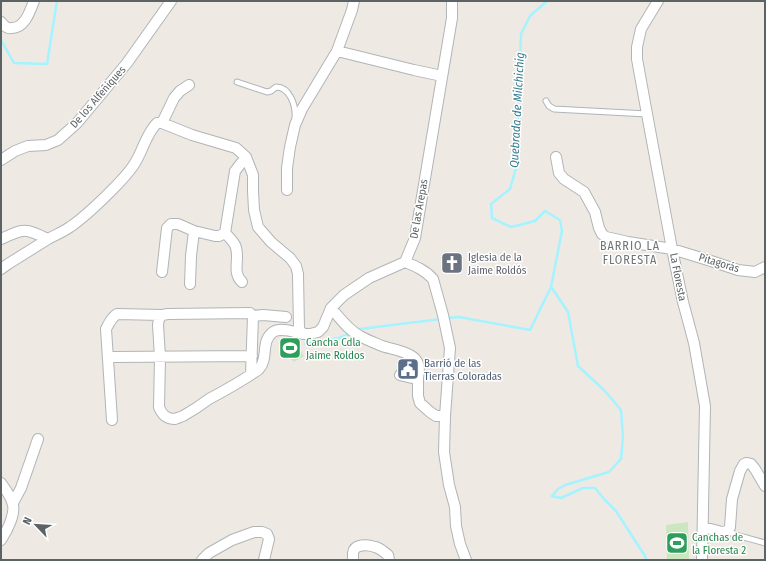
<svg xmlns="http://www.w3.org/2000/svg" width="766" height="561" font-family="'Fira Sans Condensed',sans-serif">
  <style>
    .garden { fill: #cce7c0 }
    .lines { fill: none; stroke-linecap: round; stroke-linejoin: round }
    .stream { stroke: #a4f3ff; stroke-width: 2.5 }
    .service-casing { stroke: #b0b5b7; stroke-width: 7 }
    .minor-casing { stroke: #b0b5b7; stroke-width: 12 }
    .service { stroke: #fff; stroke-width: 5 }
    .minor { stroke: #fff; stroke-width: 10 }
    .labels { text-anchor: middle; dominant-baseline: central; stroke-width: 3; stroke-linejoin: round; paint-order: stroke }
    .street-label { font-size: 11px; fill: #5c6365; stroke: #fff }
    .worship-label { font-size: 11px; fill: #5b616d; stroke: #fff; text-anchor: start }
    .leisure-label { font-size: 11px; fill: #27864d; stroke: #fff; text-anchor: start }
    .service-label { font-size: 11px; fill: #4e5e75; stroke: #fff; text-anchor: start }
    .water-label { font-size: 12px; font-style: italic; fill: #347d90; stroke: #fff }
    .neighbourhood-label { font-size: 12px; letter-spacing: 1px; fill: #6d7577; stroke: #fff }
  </style>
  <rect width="100%" height="100%" fill="#efe9e4"/>
  <path class="garden" d="M288,336l8,8 8,12 -10,6 -15,-16 4,-6z
    M688,522l1,38h-22l-1,-35z"/>
  <g class="lines">
    <path class="stream" d="M1,40l13,23 33,1 10,-63
      M552,288l16,24 10,54 27,25 16,19 2,27 -2,22 -12,13 -44,13 -7,4 -6,7 9,2 22,-10h12l9,11 12,12 29,45 1,4
      M446,318l13,-1 71,13 21,-43 11,-56 -2,-11 -15,-9 -10,10 -24,6 -19,-9 -1,-14 19,-15 6,-21 5,-134 9,-18 17,-15
      M357,330l3,-1 81,-10
      M305,344l34,-6 12,-5"/>
    <g class="service-casing">
      <path id="service" d="M237,82l30,10 4,-1 5,-4c14,0 20,19 19,31
        M546,101l3,5 5,3 93,5
        M728,531l8,4 29,8"/>
    </g>
    <g class="minor-casing">
      <path id="minor" d="M658,1l-17,28 -4,18v12l10,55 25,135 11,53 11,41 11,63 -3,154
        M1,22c3,4 7,7 11,6 13,0 18,-17 22,-27
        M337,51l77,19 28,6
        M162,123l12,-25 6,-7 9,-6
        M556,157l3,16 5,6 20,13 11,20 4,16 3,6 4,3 22,5 44,7 39,12 27,9 17,2 10,-5
        M1,160l14,-9 13,-5 18,-1 12,-5 19,-17 50,-60 44,-62
        M287,190v-22l3,-21 5,-22 7,-16 35,-58 15,-41 2,-9
        M225,233c4,4 8,8 10,12 6,12 -4,27 7,37
        M1,239c23,-11 24,-11 47,0l-40,25 -7,5
        M48,239c7,-4 15,-7 22,-12 15,-10 28,-23 41,-36 8,-8 16,-16 22,-25 10,-14 12,-31 24,-43h5l30,12 44,13 10,9 7,18v16l1,19 4,17 13,15 19,16 6,8 2,8 1,55 4,5h7l8,-2 5,-5 8,-19 13,-13 25,-17 36,-16 10,-24 37,-220v-17
        M405,262c10,4 20,8 28,17l10,36 7,33 -5,68 -1,36 5,33 6,22 1,19 4,18 6,16
        M162,272l5,-44 4,-4h7l16,7 21,5h4l6,-3 10,-62 11,-14
        M190,284l1,-28 3,-25
        M331,308c9,10 17,22 29,28 7,4 15,7 22,10 9,3 29,6 34,14 4,5 3,12 2,18 -6,1 -12,-2 -18,-3
        M253,316l10,-1 23,2
        M113,357l139,-1
        M251,374l2,-58 -3,-3 -82,1 -6,1 -3,4 -1,6 2,32 -1,50c3,8 7,12 16,12 2,-1 6,-2 8,-3 9,-5 18,-11 26,-17 15,-8 29,-16 43,-25 2,-2 6,-3 7,-5 10,-11 1,-27 14,-37 8,-5 21,0 30,2
        M418,378v18l2,7 10,9 6,4h9
        M112,420l-6,-91c3,-6 5,-11 11,-15l45,1
        M1,483c4,6 9,12 11,19 5,10 -5,29 -11,38
        M13,503l8,-15 17,-49
        M703,527l19,5 6,-1 2,-4 2,-28 8,-28 4,-7 2,-1 5,1 4,5 10,17
        M202,560l7,-7 23,-13 22,-8h8l5,2 2,5 -5,21
        M353,560c0,-2 0,-4 0,-7 1,-9 14,-9 22,-6 5,1 9,5 13,8l1,5"/>
    </g>
    <use href="#service" class="service"/>
    <use href="#minor" class="minor"/>
  </g>
  <defs>
    <g id="church-square" transform="scale(1.15)"><rect x="-9" y="-9" width="18" height="18" rx="4" fill="#6b7280" stroke="#fff"/><path d="M-1.2-6h2.4v3.5h3.3v2.4h-3.3V6h-2.4V-.1h-3.3v-2.4h3.3Z" fill="#fff"/></g>
    <g id="stadium-square" transform="scale(1.15)"><rect x="-9" y="-9" width="18" height="18" rx="4" fill="#2e9e5b" stroke="#fff"/><path d="M0-5a6.5 5 0 1 0 0 10a6.5 5 0 1 0 0-10ZM-3.5-1.8h7v3.6h-7Z" fill="#fff"/></g>
    <g id="civic-square" transform="scale(1.15)"><rect x="-9" y="-9" width="18" height="18" rx="4" fill="#5c6f8a" stroke="#fff"/><path d="M-.6-6.5H3V-4.5H.6V-3L4-1V1h2V6H-6V1h2V-1L-.6-3ZM-1.2 2.5V6h2.4V2.5Z" fill="#fff"/></g>
  </defs>
  <g fill-rule="evenodd">
    <use href="#church-square" x="452" y="263"/>
    <use href="#stadium-square" x="290" y="348"/>
    <use href="#civic-square" x="408" y="369"/>
    <use href="#stadium-square" x="677" y="543"/>
  </g>
  <g class="labels">
    <g class="street-label">
      <text transform="translate(98 97) rotate(-49)">De los Alfeñiques</text>
      <text transform="translate(419 209) rotate(-80)">De las Arepas</text>
      <text transform="translate(719 263) rotate(17)">Pitagorás</text>
      <text transform="translate(678 277) rotate(79)">La Floresta</text>
    </g>
    <g class="worship-label">
      <text x="468" y="257">Iglesia de la<tspan x="468" dy="13">Jaime Roldós</tspan></text>
    </g>
    <g class="leisure-label">
      <text x="306" y="342">Cancha Cdla<tspan x="306" dy="13">Jaime Roldos</tspan></text>
      <text x="692" y="537">Canchas de<tspan x="692" dy="13">la Floresta 2</tspan></text>
    </g>
    <g class="service-label">
      <text x="424" y="363">Barrió de las<tspan x="424" dy="13">Tierras Coloradas</tspan></text>
    </g>
    <g class="water-label">
      <text transform="translate(517 110) rotate(-87)">Quebrada de Milchichig</text>
    </g>
    <g class="neighbourhood-label">
      <text x="630" y="246">BARRIO LA<tspan x="630" dy="14">FLORESTA</tspan></text>
    </g>
  </g>
  <rect width="766" height="561" fill="none" stroke="#5c6365" stroke-width="4"/>
  <g transform="translate(36 525) rotate(295)" stroke="#ffffff" stroke-width="3" paint-order="stroke">
  <path d="M0-3L7 15L0 10L-7 15Z" fill="#5c6365"/>
  <text y="-6" font-size="11" font-weight="bold" text-anchor="middle" fill="#5c6365">N</text>
  </g>
</svg>
